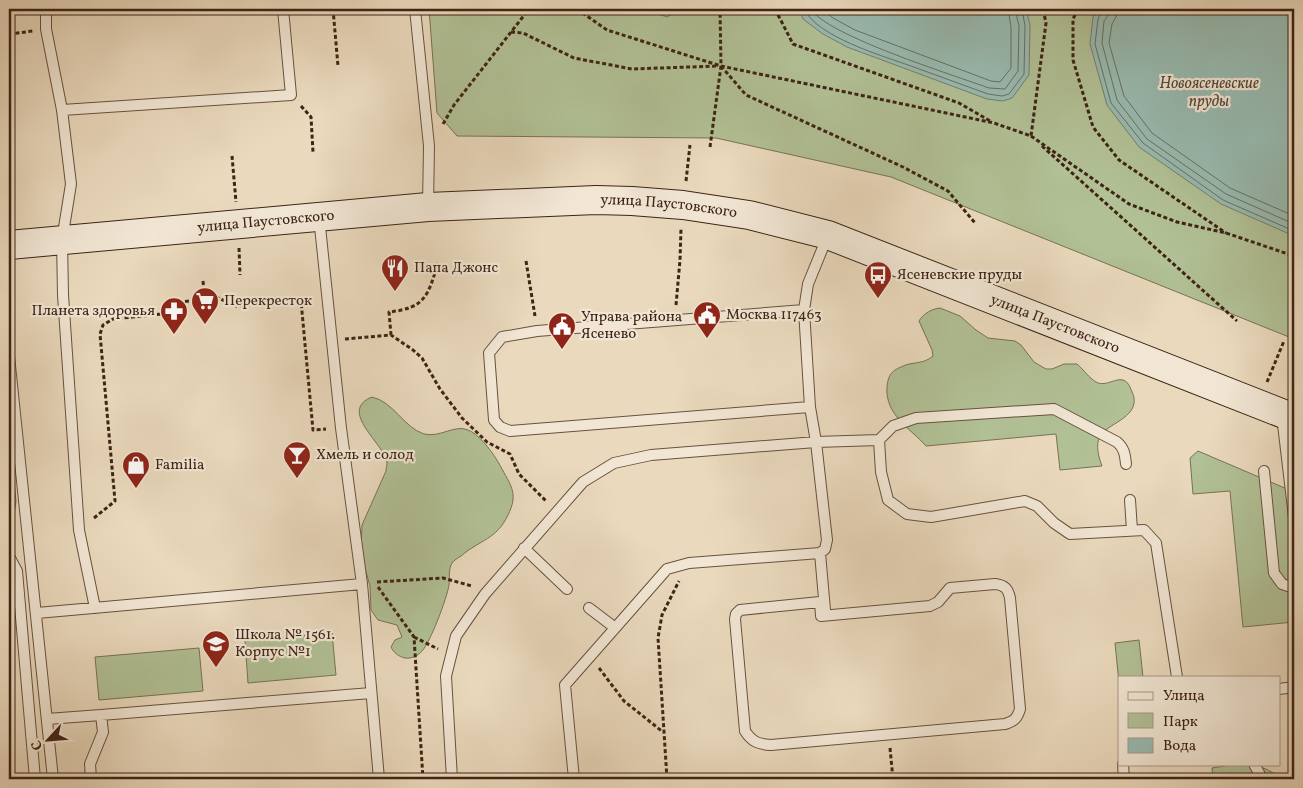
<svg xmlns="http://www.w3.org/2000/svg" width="1303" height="788" font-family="Vollkorn,serif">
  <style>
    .green { fill: #b1c095; stroke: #787255 }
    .water { fill: #98bab0; stroke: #747e72 }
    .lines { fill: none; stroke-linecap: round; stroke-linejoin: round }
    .shore { stroke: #6b6f62; stroke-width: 1 }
    .service-casing { stroke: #69513f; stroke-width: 12 }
    .secondary-casing { stroke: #3e2415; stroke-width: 30 }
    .path { stroke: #3e2415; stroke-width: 3; stroke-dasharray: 4 2.5; stroke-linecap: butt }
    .service { stroke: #f1e6d4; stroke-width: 10 }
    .secondary { stroke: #f1e6d4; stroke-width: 28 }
    .labels { text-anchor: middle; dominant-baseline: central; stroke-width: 4.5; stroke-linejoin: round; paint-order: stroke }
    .street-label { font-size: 15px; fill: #3e2415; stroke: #f1e6d4 }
    .poi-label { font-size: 15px; fill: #3e2415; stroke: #f1e6d4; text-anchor: start }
    .water-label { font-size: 16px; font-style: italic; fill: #544a3c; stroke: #f1e6d4 }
  </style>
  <rect width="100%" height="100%" fill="#ead9bd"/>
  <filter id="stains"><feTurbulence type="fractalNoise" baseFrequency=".004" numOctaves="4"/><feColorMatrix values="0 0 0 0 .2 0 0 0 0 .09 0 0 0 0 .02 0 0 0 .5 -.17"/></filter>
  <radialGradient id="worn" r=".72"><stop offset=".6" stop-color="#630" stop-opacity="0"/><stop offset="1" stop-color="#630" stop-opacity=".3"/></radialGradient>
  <path class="green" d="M429,9h865v330l-403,-162 -175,-39 -259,-2 -20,-23z
    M940,308l20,8 16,14 12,8 27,3 6,4 13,17 12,7h6l12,-5h13c7,6 12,14 19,18 12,7 26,-12 34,5 1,3 4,8 4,11 3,20 -27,26 -34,38 -5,9 -1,22 2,30l-42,4 -4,-36 -130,12c-16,-18 -41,-31 -39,-59 1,-11 4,-16 14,-20 11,-6 22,-2 32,-11l-1,-6 -13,-29c5,-8 13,-12 21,-13z
    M9,394l4,37v42l3,28 -2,14 -5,9z
    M372,397c22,5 31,30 52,37 16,4 31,-10 44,-4 13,5 28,27 34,39 10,18 16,26 6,46 -12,25 -27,24 -47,41 -3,2 -7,4 -9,7 -4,7 -2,15 -3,22 -2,13 -19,58 -27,66 -4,5 -11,8 -17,7 -6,-1 -12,-6 -14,-11l4,-7 7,-3 -5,-12 -19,-5 -7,-10 -1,-24 -9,-32 1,-29 24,-54c0,-3 1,-6 1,-8 -2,-19 -50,-52 -15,-66z
    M1198,451l96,41v130l-51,5 -13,-136 -37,3 -3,-36z
    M332,633l4,42 -88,8 -3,-42z
    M1139,640l4,37h-24v6l-4,-40z
    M199,648l4,43 -104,9 -4,-43z
    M1237,764c19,0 29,3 45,15h-69l-1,-11z"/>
  <path class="water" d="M643,9h39l-15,8z
    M799,9h227l4,16 -1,50 -17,23 -9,3 -16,-2 -140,-52 -24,-13 -20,-15z
    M1099,9h186l9,4v223l-73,-32 -82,-57 -32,-42 -17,-61 3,-27z"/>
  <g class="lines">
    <path class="shore" d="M804,9c13,28 79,47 107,57 26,9 51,19 77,28l14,2 7,-2 15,-20 1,-48 -3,-17
      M811,9c14,26 145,67 178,79l16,1 13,-18 1,-45 -4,-17
      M821,9l12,9 22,12 136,51 9,1 11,-14v-41l-3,-18
      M1103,9l-5,10 -3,25 16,59 32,40 80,57 71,31
      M1109,9v5l-5,7 -2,22 15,57 30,39 79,55 68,30
      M1117,9l-1,8 -4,7 -3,19 15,53 28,37 78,55 64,28"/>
    <g class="service-casing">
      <path id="service" d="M46,9v20l16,81 9,74 -9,56 1,55 16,235 16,78
        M415,9l14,137 -1,60
        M62,110l229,-15 -8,-86
        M828,235l-20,49 -4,26 6,97 6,35 63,-2 2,32 7,28 19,14 24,3 94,-16 12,5 17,17 16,11 74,-4 12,13 21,134
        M804,310l-267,21 -35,6 -13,16 5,67 6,7 10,4 300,-24
        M9,356l44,423
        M1282,416l12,101
        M879,440l14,-14 23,-8 138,-9 63,33c7,6 8,12 9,22
        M1264,471l10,102 8,11 12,4
        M1130,500l2,30
        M524,548l43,41
        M820,553l5,57
        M9,556l8,15 18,208
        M362,584l17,195
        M995,584c10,1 13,5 15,14l10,111c-3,10 -6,12 -15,15l-234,21c-13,-1 -19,-3 -26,-14l-10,-112 1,-5 4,-4 80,-8 1,14 109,-10 8,-4 12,-14z
        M589,608l25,19
        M37,613l325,-29 -21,-156 -22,-211
        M1279,689l15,-2
        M47,719l54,-4
        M1123,764l1,15
        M1254,764l5,9 1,6
        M91,779l-1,-15 13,-32 -2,-17 270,-22
        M452,779l-6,-103 10,-40 29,-42 98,-112 31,-19 37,-8 165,-13 11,98 -2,9 -5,4 -131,10 -22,6 -102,116 9,94"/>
    </g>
    <g class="secondary-casing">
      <g id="secondary">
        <path id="s1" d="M9,245l419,-38 168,-7 36,1 51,4 66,10 79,20 466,183"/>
      </g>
    </g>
    <path class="path" d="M333,9l5,57
      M577,9l30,21 114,36 273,57 37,13 15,-113 -3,-14
      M775,9l18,35 166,59 33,19
      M1078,9l-5,10v41l20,67 26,33 107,73
      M511,32l12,1 51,25 58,11 86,-3
      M9,34l24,-3
      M721,66l25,29 157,72 45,24 27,32
      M301,106l10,11 2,35
      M443,124l11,-19 75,-96
      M1031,136l98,68 48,18 49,11 68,23
      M1042,146l195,175
      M710,147l11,-81 -1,-57
      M232,156l4,46
      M686,181l4,-36
      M239,248l1,27
      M526,261l9,55
      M203,281l2,19
      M676,305l4,-45 1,-31
      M391,335l-2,-23c37,-4 39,-17 49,-49
      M345,339l46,-4 22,15 9,8 18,31 22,29 25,24 23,12 9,20 28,28
      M1267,382l17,-41
      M94,518l21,-17 -15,-167 3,-9 10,-6 49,-5 14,-12 29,-2 7,-5 24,11 65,-5 12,129 13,-1
      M377,582l66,-4 29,8
      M378,587l36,50 9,142
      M414,637l24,12
      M599,668l25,33 39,31
      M890,748l3,31
      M667,779l-9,-141 4,-23 17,-34"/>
    <use href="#service" class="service"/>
    <use href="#secondary" class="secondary"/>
  </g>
  <defs>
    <g id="restaurant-pin" transform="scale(1.4375)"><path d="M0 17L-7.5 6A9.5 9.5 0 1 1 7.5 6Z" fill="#8f2418" stroke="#f1e6d4"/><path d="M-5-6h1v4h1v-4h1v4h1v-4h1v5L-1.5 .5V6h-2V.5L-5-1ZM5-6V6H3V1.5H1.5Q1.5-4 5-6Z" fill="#fff"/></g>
    <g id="bus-pin" transform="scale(1.4375)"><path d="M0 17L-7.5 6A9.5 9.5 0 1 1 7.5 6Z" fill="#8f2418" stroke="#f1e6d4"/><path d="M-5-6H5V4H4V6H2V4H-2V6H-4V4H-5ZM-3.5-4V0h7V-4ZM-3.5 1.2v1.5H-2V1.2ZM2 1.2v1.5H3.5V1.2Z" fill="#fff"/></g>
    <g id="supermarket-pin" transform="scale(1.4375)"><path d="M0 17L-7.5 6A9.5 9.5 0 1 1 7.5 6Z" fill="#8f2418" stroke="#f1e6d4"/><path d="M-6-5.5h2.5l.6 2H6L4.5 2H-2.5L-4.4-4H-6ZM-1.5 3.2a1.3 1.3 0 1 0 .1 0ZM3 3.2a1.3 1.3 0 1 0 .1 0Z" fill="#fff"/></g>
    <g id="pharmacy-pin" transform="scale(1.4375)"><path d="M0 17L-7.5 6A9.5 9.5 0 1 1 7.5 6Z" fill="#8f2418" stroke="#f1e6d4"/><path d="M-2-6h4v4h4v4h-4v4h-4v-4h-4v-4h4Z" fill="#fff"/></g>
    <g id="civic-pin" transform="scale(1.4375)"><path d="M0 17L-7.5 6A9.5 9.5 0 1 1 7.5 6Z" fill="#8f2418" stroke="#f1e6d4"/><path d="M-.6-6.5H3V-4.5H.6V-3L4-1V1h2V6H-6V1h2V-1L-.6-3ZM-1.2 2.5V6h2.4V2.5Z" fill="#fff"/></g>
    <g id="bar-pin" transform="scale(1.4375)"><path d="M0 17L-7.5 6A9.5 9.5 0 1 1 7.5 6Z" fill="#8f2418" stroke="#f1e6d4"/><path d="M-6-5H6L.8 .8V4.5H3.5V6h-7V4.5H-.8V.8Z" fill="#fff"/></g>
    <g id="shop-pin" transform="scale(1.4375)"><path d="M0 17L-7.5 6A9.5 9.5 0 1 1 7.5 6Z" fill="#8f2418" stroke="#f1e6d4"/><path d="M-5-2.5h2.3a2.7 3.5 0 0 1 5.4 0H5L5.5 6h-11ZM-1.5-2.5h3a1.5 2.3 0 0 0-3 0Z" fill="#fff"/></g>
    <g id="school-pin" transform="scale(1.4375)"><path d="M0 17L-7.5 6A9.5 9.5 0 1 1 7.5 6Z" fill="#8f2418" stroke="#f1e6d4"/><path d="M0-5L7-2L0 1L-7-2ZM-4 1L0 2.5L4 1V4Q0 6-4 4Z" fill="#fff"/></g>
  </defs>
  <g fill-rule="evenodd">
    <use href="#restaurant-pin" x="395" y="268"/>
    <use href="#bus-pin" x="878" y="275"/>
    <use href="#supermarket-pin" x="205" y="301"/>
    <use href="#pharmacy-pin" x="174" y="311"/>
    <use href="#civic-pin" x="707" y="315"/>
    <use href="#civic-pin" x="562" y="326"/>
    <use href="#bar-pin" x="297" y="455"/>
    <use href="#shop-pin" x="136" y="465"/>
    <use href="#school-pin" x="216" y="644"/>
  </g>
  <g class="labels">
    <g class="street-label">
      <text stroke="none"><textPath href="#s1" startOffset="662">улица Паустовского</textPath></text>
      <text stroke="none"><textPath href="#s1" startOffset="258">улица Паустовского</textPath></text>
      <text stroke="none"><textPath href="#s1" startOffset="1068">улица Паустовского</textPath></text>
    </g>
    <g class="poi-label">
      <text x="414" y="268">Папа Джонс</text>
      <text x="897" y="275">Ясеневские пруды</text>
      <text x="224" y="301">Перекресток</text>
      <text x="155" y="311" text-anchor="end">Планета здоровья</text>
      <text x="726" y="315">Москва 117463</text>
      <text x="581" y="317">Управа района<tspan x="581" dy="17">Ясенево</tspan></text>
      <text x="316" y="455">Хмель и солод</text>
      <text x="155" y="465">Familia</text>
      <text x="235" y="635">Школа № 1561.<tspan x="235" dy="17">Корпус №1</tspan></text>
    </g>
    <g class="water-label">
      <text x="1209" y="84">Новоясеневские<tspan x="1209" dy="18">пруды</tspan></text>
    </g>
  </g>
  <rect width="1303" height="788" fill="none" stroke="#ead9bd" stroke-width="30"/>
  <rect x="10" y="10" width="1283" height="768" fill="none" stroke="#3e2415" stroke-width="2.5"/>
  <rect x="15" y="15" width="1273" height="758" fill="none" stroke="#3e2415"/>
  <rect x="1118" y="676" width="162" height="90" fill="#f1e6d4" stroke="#a99888"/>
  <rect x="1128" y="692" width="25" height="8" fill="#f1e6d4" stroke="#a99888"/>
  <text x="1163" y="700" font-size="15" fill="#3e2415">Улица</text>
  <rect x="1128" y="713" width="25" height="15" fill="#b1c095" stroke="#a99888"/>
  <text x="1163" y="726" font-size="15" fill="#3e2415">Парк</text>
  <rect x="1128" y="738" width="25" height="15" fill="#98bab0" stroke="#a99888"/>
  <text x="1163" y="750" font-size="15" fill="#3e2415">Вода</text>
  <g transform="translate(48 740) rotate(244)" stroke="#f1e6d4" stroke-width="4" paint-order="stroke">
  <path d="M0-4L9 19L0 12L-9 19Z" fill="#3e2415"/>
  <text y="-8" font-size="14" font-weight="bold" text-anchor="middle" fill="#3e2415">С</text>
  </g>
  <rect width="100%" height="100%" filter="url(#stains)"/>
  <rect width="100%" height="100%" fill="url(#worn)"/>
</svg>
